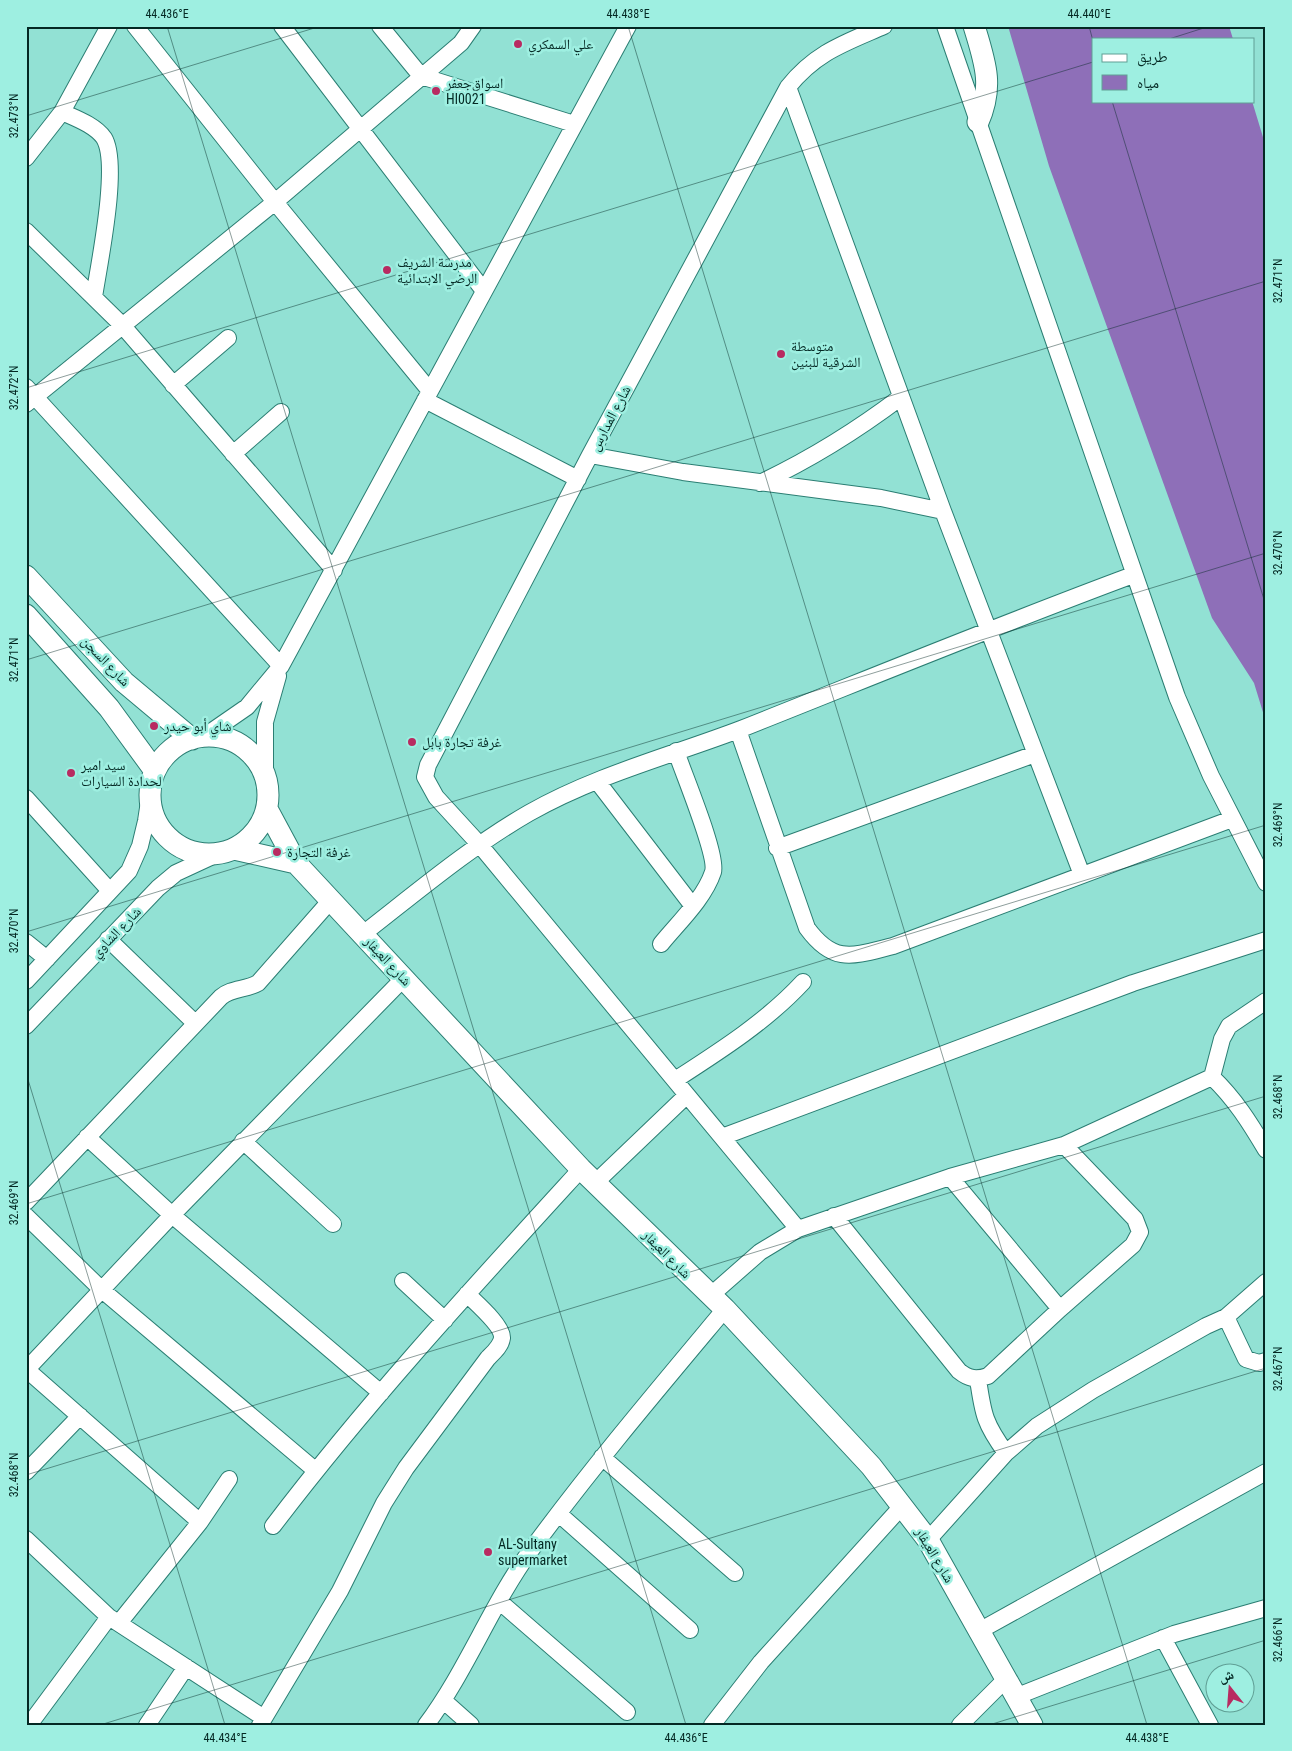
<svg xmlns="http://www.w3.org/2000/svg" width="1292" height="1751" font-family="'Roboto Condensed','Noto Naskh Arabic',sans-serif">
  <style>
    .water { fill: #8e6fb8 }
    .lines { fill: none; stroke-linecap: round; stroke-linejoin: round }
    .minor-casing { stroke: #2b7e73; stroke-width: 18 }
    .major-casing { stroke: #2b7e73; stroke-width: 23 }
    .minor { stroke: #fff; stroke-width: 16 }
    .major { stroke: #fff; stroke-width: 21 }
    .ticks { fill: none; stroke: #042823; stroke-width: 1; stroke-opacity: 0.45 }
    .poi-dot { fill: #b82b61; stroke: #9eefe1; stroke-width: 2 }
    .labels { text-anchor: middle; dominant-baseline: central; stroke-width: 5; stroke-linejoin: round; paint-order: stroke }
    .poi-label { font-size: 14px; fill: #042823; stroke: #9eefe1; text-anchor: start }
    .street-label { font-size: 14px; fill: #042823; stroke: #9eefe1 }
    .neatline { fill: none; stroke: #042823; stroke-width: 2 }
    .ticks-label { font-size: 12px; text-anchor: middle; fill: #042823 }
  </style>
  <rect width="100%" height="100%" fill="#92e1d4"/>
  <path class="water" d="M1008,26h221l4,13h-140v62h159l14,46v575l-12,-39 -42,-65 -163,-452z"/>
  <g class="lines">
    <g class="minor-casing">
      <path id="minor" d="M135,26l140,176 155,189
        M282,26l202,265
        M380,26l41,50 153,48
        M945,26l232,671 34,79 55,107
        M788,87l155,424 139,364
        M62,112c13,6 33,13 42,26 16,26 -5,126 -10,159
        M26,158l36,-46 47,-86
        M26,231l96,94 212,245
        M173,385l55,-47
        M26,387l255,279
        M425,400l153,79
        M26,404l249,-202 186,-159 12,-17
        M233,454l48,-42
        M590,455l93,17 198,26 62,13
        M760,483c51,-24 96,-52 141,-86
        M738,730l69,198c27,37 46,28 86,18l339,-127
        M205,736l42,-29 34,-41 347,-640
        M265,774v-52l13,-46
        M597,781l95,124
        M26,798l84,93
        M777,848l258,-94
        M363,934c54,-42 107,-87 166,-121 67,-38 141,-57 212,-84 131,-52 260,-105 392,-154
        M108,939l87,84
        M26,942l21,17
        M661,944c17,-21 43,-45 52,-72 5,-17 -30,-99 -37,-121
        M26,981l103,-110 11,-25 6,-25 4,-26
        M26,1026l132,-138 18,-15 41,-19
        M1212,1077c23,22 38,46 54,73
        M675,1080c45,-29 92,-59 128,-98
        M87,1137l85,78 209,178
        M722,1137l411,-154 133,-43
        M243,1141l90,83
        M950,1177l110,132
        M595,1183l92,-88
        M26,1202l195,-205c10,-9 25,-7 37,-14l73,-83
        M26,1216l76,74 213,180
        M834,1216l125,155c10,8 17,9 29,5l72,-67 73,-64 7,-13 -5,-13 -71,-74
        M798,1229l-319,-385 -43,-47 -11,-20 3,-12 162,-310 198,-368c28,-35 57,-44 96,-61
        M403,1281l42,39
        M710,1296l50,-44 38,-23 152,-52 114,-32 148,-68 10,-38 7,-13 37,-25
        M1226,1317l20,42 13,4 7,-2
        M26,1369l174,153
        M27,1369l145,-154 232,-237
        M978,1379c5,36 7,45 28,74
        M602,1457l133,116
        M26,1472l54,-56
        M559,1514l131,116
        M273,1526c95,-125 202,-241 308,-357
        M26,1539l83,78 155,101
        M928,1540l78,-87 31,-27 56,-36 113,-64 20,-9 40,-35
        M499,1601l128,111
        M119,1623l81,-101 29,-43
        M979,1631l287,-159
        M1163,1638l47,87
        M1015,1697l159,-63 92,-26
        M444,1701l27,24
        M29,1725l80,-108
        M147,1725l39,-58
        M260,1725l80,-134 44,-88 22,-35 82,-110c6,-6 13,-12 14,-20 1,-12 -26,-35 -35,-44
        M426,1725c41,-55 65,-120 105,-175 61,-83 128,-162 194,-241
        M712,1725l49,-63 142,-157
        M960,1725l45,-45"/>
    </g>
    <g class="major-casing">
      <path id="major" d="M974,26c11,36 20,60 4,96
        M26,576l98,106 68,57
        M26,615l83,93 46,63
        M150 795a59 59 0 1 1 118 0a59 59 0 1 1-118 0Z
        M267,809l29,54 285,306 144,140 146,157 57,74 104,185
        M234,849l62,14"/>
    </g>
    <use href="#minor" class="minor"/>
    <use href="#major" class="major"/>
  </g>
  <path class="ticks" d="M167,26l519,1699M628,26l519,1699M1089,26l4,15M1169,39l41,-13M1112,101l154,505M26,116l295,-90M26,388l1067,-326M26,660l1240,-379M26,932l1240,-379M26,1073l199,652M26,1204l1240,-379M26,1475l1240,-379M100,1725l1166,-357M989,1725l277,-85"/>
  <g class="poi-dot">
    <circle cx="518" cy="44" r="5"/>
    <circle cx="436" cy="91" r="5"/>
    <circle cx="387" cy="270" r="5"/>
    <circle cx="781" cy="354" r="5"/>
    <circle cx="154" cy="726" r="5"/>
    <circle cx="412" cy="742" r="5"/>
    <circle cx="71" cy="773" r="5"/>
    <circle cx="277" cy="852" r="5"/>
    <circle cx="488" cy="1552" r="5"/>
  </g>
  <g class="labels">
    <g class="poi-label">
      <text x="528" y="44">علي السمكري</text>
      <text x="446" y="83">اسواق‌جعفر<tspan x="446" dy="16">Hl0021</tspan></text>
      <text x="397" y="262">مدرسة الشريف<tspan x="397" dy="16">الرضي الابتدائية</tspan></text>
      <text x="791" y="346">متوسطة<tspan x="791" dy="16">الشرقية للبنين</tspan></text>
      <text x="164" y="726">شاي أبو حيدر</text>
      <text x="422" y="742">غرفة تجارة بابل</text>
      <text x="81" y="765">سيد امير<tspan x="81" dy="16">لحدادة السيارات</tspan></text>
      <text x="287" y="852">غرفة التجارة</text>
      <text x="498" y="1544">AL-Sultany<tspan x="498" dy="16">supermarket</tspan></text>
    </g>
    <g class="street-label">
      <text transform="translate(610 418) rotate(-62)">شارع المدارس</text>
      <text transform="translate(106 661) rotate(46)">شارع السجن</text>
      <text transform="translate(116 932) rotate(-46)">شارع الشاوي</text>
      <text transform="translate(388 961) rotate(47)">شارع العيفار</text>
      <text transform="translate(667 1254) rotate(45)">شارع العيفار</text>
      <text transform="translate(935 1555) rotate(59)">شارع العيفار</text>
    </g>
  </g>
  <rect width="1292" height="1751" fill="none" stroke="#9eefe1" stroke-width="55"/>
  <rect x="1092" y="38" width="162" height="65" fill="#9eefe1" stroke="#609f95"/>
  <rect x="1102" y="54" width="25" height="8" fill="#ffffff" stroke="#609f95"/>
  <text x="1137" y="62" font-size="15" fill="#042823">طريق</text>
  <rect x="1102" y="75" width="25" height="15" fill="#8e6fb8" stroke="#609f95"/>
  <text x="1137" y="88" font-size="15" fill="#042823">مياه</text>
  <g transform="translate(1230 1688) rotate(343)"><circle r="24" fill="#9eefe1" stroke="#609f95"/>
  <path d="M0-4L9 19L0 12L-9 19Z" fill="#b82b61"/>
  <text y="-8" font-size="14" font-weight="bold" text-anchor="middle" fill="#042823">ش</text>
  </g>
  <rect x="28" y="28" width="1236" height="1696" class="neatline"/>
  <g class="ticks-label">
    <text x="167" y="18">44.436°E</text>
    <text x="628" y="18">44.438°E</text>
    <text x="1089" y="18">44.440°E</text>
    <text transform="translate(14 116) rotate(-90)" y="4">32.473°N</text>
    <text transform="translate(1278 281) rotate(-90)" y="4">32.471°N</text>
    <text transform="translate(14 388) rotate(-90)" y="4">32.472°N</text>
    <text transform="translate(1278 553) rotate(-90)" y="4">32.470°N</text>
    <text transform="translate(14 660) rotate(-90)" y="4">32.471°N</text>
    <text transform="translate(1278 825) rotate(-90)" y="4">32.469°N</text>
    <text transform="translate(14 931) rotate(-90)" y="4">32.470°N</text>
    <text transform="translate(1278 1097) rotate(-90)" y="4">32.468°N</text>
    <text transform="translate(14 1203) rotate(-90)" y="4">32.469°N</text>
    <text transform="translate(1278 1369) rotate(-90)" y="4">32.467°N</text>
    <text transform="translate(14 1475) rotate(-90)" y="4">32.468°N</text>
    <text transform="translate(1278 1640) rotate(-90)" y="4">32.466°N</text>
    <text x="225" y="1742">44.434°E</text>
    <text x="686" y="1742">44.436°E</text>
    <text x="1147" y="1742">44.438°E</text>
  </g>
</svg>
